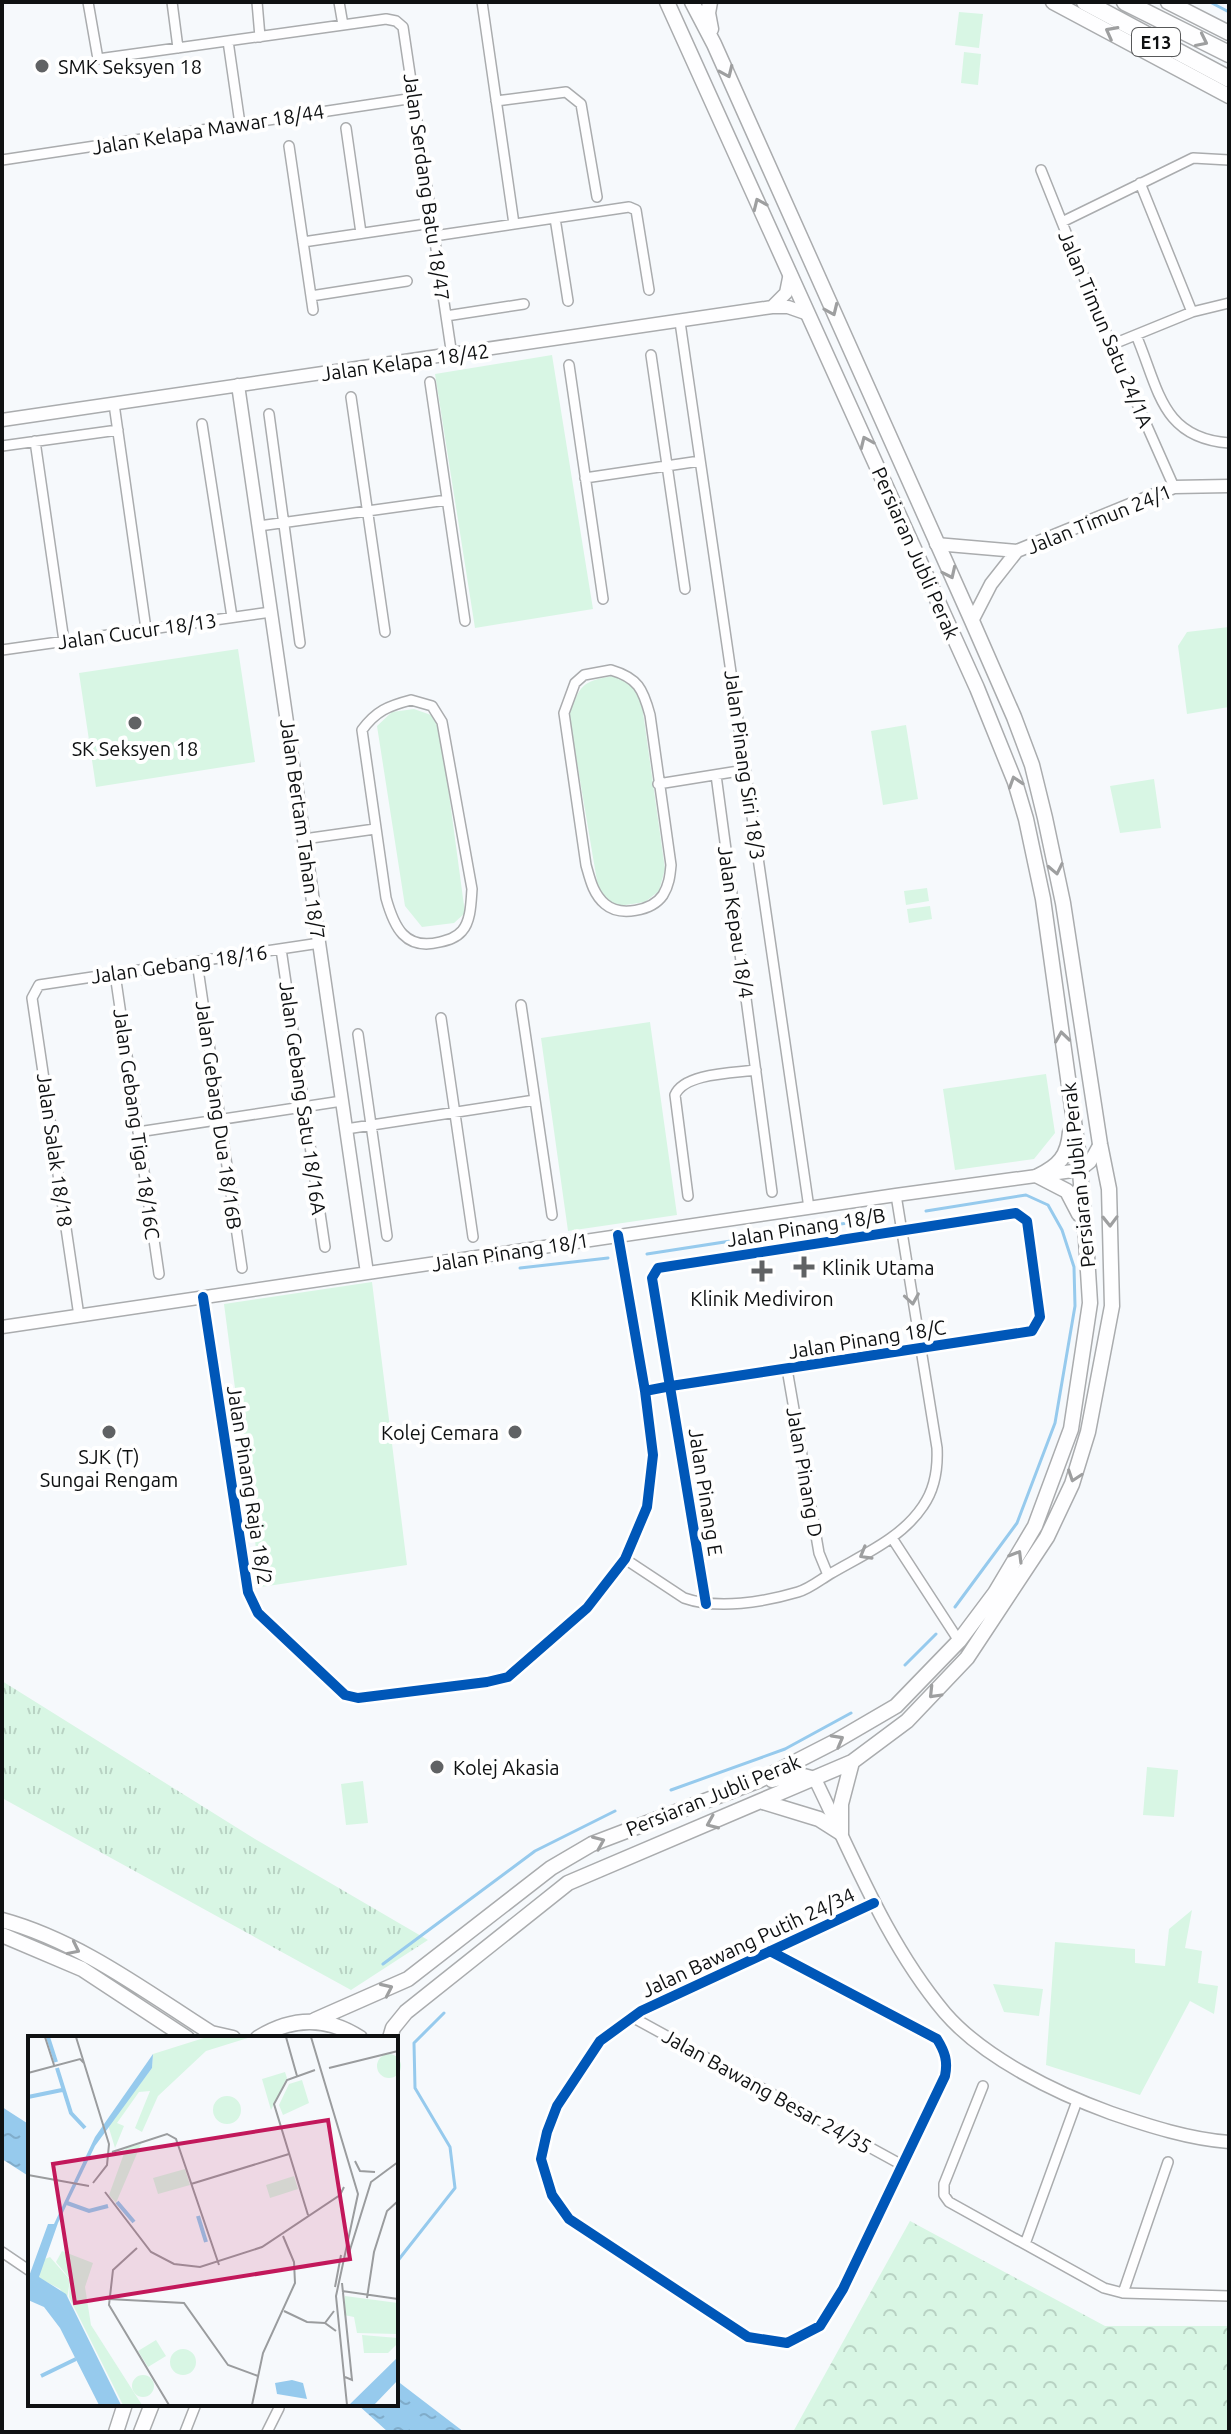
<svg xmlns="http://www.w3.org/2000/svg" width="1231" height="2434" font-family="Ubuntu,sans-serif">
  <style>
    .grass { fill: url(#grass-tufts) }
    .forest { fill: url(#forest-crowns) }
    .green { fill: #d8f6e4 }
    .water { fill: url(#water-ripples) }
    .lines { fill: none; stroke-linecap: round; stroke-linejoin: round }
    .stream { stroke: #96caed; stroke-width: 3 }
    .street-casing { stroke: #aaacae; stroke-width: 12 }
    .secondary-casing { stroke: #aaacae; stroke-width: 15 }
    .primary-casing { stroke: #aaacae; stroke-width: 17 }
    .highway-casing { stroke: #aaacae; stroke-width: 19 }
    .street { stroke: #fefeff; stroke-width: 9 }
    .secondary { stroke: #fefeff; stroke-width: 12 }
    .primary { stroke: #fefeff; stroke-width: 14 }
    .highway { stroke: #fefeff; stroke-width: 16 }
    .cycleway-casing { stroke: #fff; stroke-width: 15 }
    .cycleway { stroke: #0057b8; stroke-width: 10 }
    .oneway { stroke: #9e9fa0 }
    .poi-dot { fill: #606264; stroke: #fff; stroke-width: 3 }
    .labels { text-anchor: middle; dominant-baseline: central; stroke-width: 8; stroke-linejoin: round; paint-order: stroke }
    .shield { fill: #fff; stroke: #575859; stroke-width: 2 }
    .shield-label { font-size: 18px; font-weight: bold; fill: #0f1112 }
    .poi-label { font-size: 20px; fill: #0f1112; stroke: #fff; text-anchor: start }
    .street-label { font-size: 20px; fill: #0f1112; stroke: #fff }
    .inset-river { fill: none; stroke: #96caed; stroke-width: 4 }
    .inset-road { fill: none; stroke: #9a9c9e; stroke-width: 2 }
    .view { fill: #c2185b; fill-opacity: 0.15; stroke: #c2185b; stroke-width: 4 }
    .inset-edge { fill: none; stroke: #0f1112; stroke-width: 4 }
  </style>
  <defs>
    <pattern id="grass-tufts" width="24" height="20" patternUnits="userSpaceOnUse" patternTransform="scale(2)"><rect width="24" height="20" fill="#d8f6e4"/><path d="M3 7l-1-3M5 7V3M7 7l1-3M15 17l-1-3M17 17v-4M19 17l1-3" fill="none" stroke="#b8d2c3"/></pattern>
    <pattern id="forest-crowns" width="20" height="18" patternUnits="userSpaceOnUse" patternTransform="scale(2)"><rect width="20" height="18" fill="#d8f6e4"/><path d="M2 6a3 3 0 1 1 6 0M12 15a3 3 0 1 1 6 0" fill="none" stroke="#b8d2c3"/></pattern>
    <pattern id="water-ripples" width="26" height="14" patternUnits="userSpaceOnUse" patternTransform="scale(2)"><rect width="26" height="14" fill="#96caed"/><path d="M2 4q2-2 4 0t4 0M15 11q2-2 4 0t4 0" fill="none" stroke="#80acca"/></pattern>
  </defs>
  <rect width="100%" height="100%" fill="#f6f9fc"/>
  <path class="grass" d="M2,1681l253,158 173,101 -77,50 -349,-192z"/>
  <path class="forest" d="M910,2221l195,105h124v106h-436z"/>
  <path class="green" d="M959,12l24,2 -4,34 -24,-3z
    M964,52l17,2 -3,31 -17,-2z
    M552,355l41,254 -118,19 -40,-254z
    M1229,627v80l-42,7 -9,-68 9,-14z
    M238,649l17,113 -159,25 -17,-114z
    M613,676l20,9 8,13 24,171 -6,22 -14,11 -26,4 -11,-6 -10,-13 -29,-172c11,-29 12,-34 44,-39z
    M414,709l17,6 9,12 25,186 -11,10 -32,4 -17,-21 -28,-180 15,-14z
    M906,725l12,74 -35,6 -12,-74z
    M1154,779l7,49 -41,5 -10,-47z
    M927,888l2,13 -23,4 -2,-14z
    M930,906l2,13 -23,4 -2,-14z
    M650,1022l27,193 -109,16 -27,-193z
    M1046,1074l9,59 -21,26 -79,11 -12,-81z
    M372,1282l35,283 -146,22 -37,-283z
    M1147,1767l31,3 -4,47 -31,-2z
    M363,1781l5,42 -22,2 -5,-41z
    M1192,1910l-7,38 17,3 -4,32 20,3 -4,28 -24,-13 -50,94 -94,-30 9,-123 80,7v14l30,3 4,-37z
    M993,1984l50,5 -4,27 -35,-4z"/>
  <path class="water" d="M2,2107l28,18v52l-28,-18z
    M396,2380l68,52h-76l-31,-28h39z"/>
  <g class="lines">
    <path class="stream" d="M1210,2l19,10
      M926,1211l100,-16 22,10 14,25 12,37 1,39 -20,117 -38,100 -62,84
      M647,1254l239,-37
      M520,1268l88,-10
      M905,1665l31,-31
      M671,1790l114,-41 66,-36
      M383,1964l152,-113 80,-40
      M396,2263l59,-75 -5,-41 -35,-59 -1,-45 30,-30"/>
    <g class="street-casing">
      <path id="street" d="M88,2l10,57 288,-40 10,2 7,6 49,329
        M172,2l6,46
        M257,2l3,35
        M339,2l4,23
        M482,2l32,222
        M228,41l12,83
        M496,101l70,-9 15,12 16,93
        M346,128l15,105
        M289,146l24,164
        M2,160l412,-62
        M1041,170l70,175 63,142
        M1140,183l52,129
        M555,218l13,83
        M1062,222l131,-64 36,2
        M434,236l195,-29 7,3 13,80
        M303,242l129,-19
        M311,296l96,-15
        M446,316l78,-12
        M680,322l129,886
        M1136,335c23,54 25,103 93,108
        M1111,345l81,-33 37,-9
        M651,355l34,234
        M569,365l34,234
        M430,382l35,239
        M351,397l34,235
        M114,404l32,225
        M269,414l31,229
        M202,424l30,193
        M35,441l29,200
        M2,446l116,-16
        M585,478l115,-17
        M259,526l188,-26
        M2,650l269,-38
        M611,670c27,8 32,19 39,45l21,150c-1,11 -2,20 -8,30 -11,16 -43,22 -58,9 -12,-10 -15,-25 -19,-39l-22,-152 11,-30 9,-8z
        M411,700l21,6 10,16 30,167c-1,13 -1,32 -10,42 -6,7 -14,9 -22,11 -35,9 -46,-15 -54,-44l-24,-168c14,-19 26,-24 49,-30z
        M716,775l56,417
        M658,784l87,-14
        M304,839l71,-10
        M281,949l44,298
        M197,962l45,306
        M115,974l44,300
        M521,1005l31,210
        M441,1018l32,219
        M358,1034l29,202
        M346,1129l189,-29
        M138,1132l204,-31
        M688,1196l-13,-101c9,-22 59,-22 81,-25
        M203,1297l45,295 10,21 87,82 13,3 129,-16 21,-5 79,-69 38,-49 22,-52 6,-52 -8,-64 -27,-156
        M79,1316l-47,-318 7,-13 281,-42
        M787,1369l32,184 9,22
        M645,1391l26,-5 361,-55 8,-14 -13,-96 -11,-8 -358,55 -6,10 54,326
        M892,1538l67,103
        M625,1559l59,39c34,12 80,4 114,-6 11,-3 22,-12 32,-18 32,-19 71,-35 93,-68 12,-17 15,-37 14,-58l-41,-253
        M770,1951l167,88c8,13 11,22 8,37l-102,213 -23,37 -33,17 -39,-6 -179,-118 -17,-24 -11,-36 6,-27 10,-26 43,-65 41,-30 233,-108
        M632,2017l270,148
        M983,2086l-39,98v11l5,7 155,86 19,5 106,3
        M1025,2244l52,-143
        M2,2252l28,19
        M1123,2293l45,-131
        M185,2432l11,-28
        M267,2432l12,-24"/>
    </g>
    <g class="secondary-casing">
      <path id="secondary" d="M772,307l14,-14 4,-20
        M238,385l129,888
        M2,420l770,-113h16l20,7
        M936,544l81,7 157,-64 55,-1
        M972,621l19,-37 26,-33
        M2,1327l894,-132 184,-25 10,-8 10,-18
        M815,1779c39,80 72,165 130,234 39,45 111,80 166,100 38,13 78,26 118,29"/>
    </g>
    <g class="primary-casing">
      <path id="primary" d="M710,2l-2,11 3,16
        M1053,2l176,94
        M1168,2l61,31
        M1038,1176c21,-10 30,-20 32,-44
        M1038,1176l29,15 12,23
        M772,1780l24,-6 19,5
        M763,1802l56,17 22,14
        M841,1833v-29l11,-42
        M2,1920c77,21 143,71 209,113l22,5
        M2,1935l80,34 105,69
        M315,2020l93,-41 143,-111 41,-24 168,-64 76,-39 60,-35 63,-65 36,-48 40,-67 36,-97 19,-126 -4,-64 -8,-89 -35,-251 -17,-80 -11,-37 -38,-94 -310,-686
        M258,2038c34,-21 68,-22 102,0
        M390,2038l3,-10 13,-16 162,-129 284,-121 55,-41 60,-63 80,-121 25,-53 16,-52 24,-126 -3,-117 -9,-45 -37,-241 -18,-85 -13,-53 -18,-48 -42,-96 -258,-577 -22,-42
        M116,2432l9,-28
        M141,2432l11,-28"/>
    </g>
    <g class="highway-casing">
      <path id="highway" d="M1085,2l144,77
        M1125,2l104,52"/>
    </g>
    <use href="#street" class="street"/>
    <use href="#secondary" class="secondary"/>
    <use href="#primary" class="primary"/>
    <use href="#highway" class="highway"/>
    <g class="cycleway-casing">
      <path id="cycleway" d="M203,1297l45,295 10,21 87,82 13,3 129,-16 21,-5 79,-69 38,-49 22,-52 6,-52 -8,-64 -27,-156
        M645,1391l26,-5 361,-55 8,-14 -13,-96 -11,-8 -358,55 -6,10 54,326
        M770,1951l167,88c8,13 11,22 8,37l-102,213 -23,37 -33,17 -39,-6 -179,-118 -17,-24 -11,-36 6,-27 10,-26 43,-65 41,-30 233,-108"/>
    </g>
    <use href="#cycleway" class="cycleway"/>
  </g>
  <defs><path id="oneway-chevron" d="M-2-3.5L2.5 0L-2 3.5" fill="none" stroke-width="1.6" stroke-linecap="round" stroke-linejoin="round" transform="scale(2)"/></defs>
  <g class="oneway">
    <use href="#oneway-chevron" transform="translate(1111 32) rotate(-152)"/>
    <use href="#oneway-chevron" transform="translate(1202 41) rotate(26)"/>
    <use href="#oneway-chevron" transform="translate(727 72) rotate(66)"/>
    <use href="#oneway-chevron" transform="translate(759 204) rotate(-114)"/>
    <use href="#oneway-chevron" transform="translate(832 310) rotate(66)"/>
    <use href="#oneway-chevron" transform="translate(866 442) rotate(-114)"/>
    <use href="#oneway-chevron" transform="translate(950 573) rotate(65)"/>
    <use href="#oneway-chevron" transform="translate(1015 782) rotate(-108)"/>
    <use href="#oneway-chevron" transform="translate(1056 869) rotate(78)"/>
    <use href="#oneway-chevron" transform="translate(1062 1037) rotate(-98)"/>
    <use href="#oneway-chevron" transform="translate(1110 1221) rotate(89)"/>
    <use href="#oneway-chevron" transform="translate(912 1299) rotate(81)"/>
    <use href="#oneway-chevron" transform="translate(1074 1476) rotate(109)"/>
    <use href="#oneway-chevron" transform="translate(865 1554) rotate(150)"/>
    <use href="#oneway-chevron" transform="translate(1017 1556) rotate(-59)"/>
    <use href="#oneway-chevron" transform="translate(934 1693) rotate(134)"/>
    <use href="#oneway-chevron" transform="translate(838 1740) rotate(-29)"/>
    <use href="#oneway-chevron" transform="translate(712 1823) rotate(157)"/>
    <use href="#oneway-chevron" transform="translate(599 1842) rotate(-23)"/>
    <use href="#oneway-chevron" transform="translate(74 1949) rotate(26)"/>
    <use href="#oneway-chevron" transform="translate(387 1989) rotate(-25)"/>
  </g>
  <g class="poi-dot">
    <circle cx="42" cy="66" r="8"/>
    <circle cx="135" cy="723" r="8"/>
    <path d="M800 1255h8v8h8v8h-8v8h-8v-8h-8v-8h8z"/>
    <path d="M758 1259h8v8h8v8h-8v8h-8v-8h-8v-8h8z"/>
    <circle cx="109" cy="1432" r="8"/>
    <circle cx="515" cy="1432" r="8"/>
    <circle cx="437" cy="1767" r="8"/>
  </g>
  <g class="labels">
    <rect class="shield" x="1132" y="28" width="48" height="28" rx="6"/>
    <g class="shield-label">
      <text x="1156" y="42">E13</text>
    </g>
    <g class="poi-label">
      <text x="58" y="66">SMK Seksyen 18</text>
      <text x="135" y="748" text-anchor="middle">SK Seksyen 18</text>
      <text x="822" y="1267">Klinik Utama</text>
      <text x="762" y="1298" text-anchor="middle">Klinik Mediviron</text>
      <text x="499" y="1432" text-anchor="end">Kolej Cemara</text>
      <text x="109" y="1456" text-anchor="middle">SJK (T)<tspan x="109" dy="23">Sungai Rengam</tspan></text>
      <text x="453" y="1767">Kolej Akasia</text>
    </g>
    <g class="street-label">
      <text transform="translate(208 129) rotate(-9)">Jalan Kelapa Mawar 18/44</text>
      <text transform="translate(427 187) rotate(82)">Jalan Serdang Batu 18/47</text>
      <text transform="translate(1106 329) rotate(67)">Jalan Timun Satu 24/1A</text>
      <text transform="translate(405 362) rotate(-8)">Jalan Kelapa 18/42</text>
      <text transform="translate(1099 519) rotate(-22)">Jalan Timun 24/1</text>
      <text transform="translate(916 553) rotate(66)">Persiaran Jubli Perak</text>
      <text transform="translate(137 631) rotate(-8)">Jalan Cucur 18/13</text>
      <text transform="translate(745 765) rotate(82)">Jalan Pinang Siri 18/3</text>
      <text transform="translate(303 829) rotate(82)">Jalan Bertam Tahan 18/7</text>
      <text transform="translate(736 922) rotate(82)">Jalan Kepau 18/4</text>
      <text transform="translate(179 964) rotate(-8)">Jalan Gebang 18/16</text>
      <text transform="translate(303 1098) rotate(82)">Jalan Gebang Satu 18/16A</text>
      <text transform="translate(219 1115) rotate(82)">Jalan Gebang Dua 18/16B</text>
      <text transform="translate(137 1124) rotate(82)">Jalan Gebang Tiga 18/16C</text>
      <text transform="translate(55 1150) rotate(82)">Jalan Salak 18/18</text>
      <text transform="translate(1078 1175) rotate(-96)">Persiaran Jubli Perak</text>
      <text transform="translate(806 1227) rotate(-9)">Jalan Pinang 18/B</text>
      <text transform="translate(510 1252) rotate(-9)">Jalan Pinang 18/1</text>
      <text transform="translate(867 1339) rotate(-9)">Jalan Pinang 18/C</text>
      <text transform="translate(805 1472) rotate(80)">Jalan Pinang D</text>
      <text transform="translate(250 1485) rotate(81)">Jalan Pinang Raja 18/2</text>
      <text transform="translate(706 1492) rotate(81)">Jalan Pinang E</text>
      <text transform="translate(713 1795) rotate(-22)">Persiaran Jubli Perak</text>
      <text transform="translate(748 1942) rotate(-25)">Jalan Bawang Putih 24/34</text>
      <text transform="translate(767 2091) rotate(29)">Jalan Bawang Besar 24/35</text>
    </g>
  </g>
  <g transform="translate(28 2036)">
    <rect width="370" height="370" fill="#f6f9fc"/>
    <path d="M179,1h44l-45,14 -48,45 -16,36 -7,-4 15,-37 -11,1 -22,31 7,3 -9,22 -7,-23 44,-57 1,-14zM113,108l-25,59 -7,-8 17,-47zM317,260l53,7 -1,31 -40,-1 -3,-16 -10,-2zM128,304l10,16 -18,11 -10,-16zM142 326a13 13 0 1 1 26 0a13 13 0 1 1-26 0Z" fill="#d8f6e4"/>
    <path d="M34,215l31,12 -8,24 6,38 51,80h-19l-54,-108 1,-18 -14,-17z" fill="#d8f6e4"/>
    <path d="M22,221l20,23 -3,19 -7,-10 -21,-11 3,-18z" fill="#d8f6e4"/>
    <path d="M349 30a12 12 0 1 1 24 0a12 12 0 1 1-24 0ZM257,36l2,6 -16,32 -9,-31zM274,44l7,23 -26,12 -4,-10 10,-21zM185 74a14 14 0 1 1 28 0a14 14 0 1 1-28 0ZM157,133l5,16 -32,9 -5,-16zM266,140l4,13 -28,9 -4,-13zM334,299l36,3v5l-10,10h-24zM104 350a11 11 0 1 1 22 0a11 11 0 1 1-22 0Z" fill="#d8f6e4"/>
    <path d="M125,18l-1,14 -57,78 -37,77 -19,54 27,17 55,111h-22l-39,-77 -16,-21 -16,-7v-21l20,-55h6l41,-87zM370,321v23l-24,25h-25zM264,344l11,3 4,16 -30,-5 -2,-11z" fill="#96caed"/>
    <path class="inset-river" d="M20,1l8,25M29,32l14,45 14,15M0,61l34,-7M89,166l17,20M39,167l22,8 19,-5M170,180l8,26M13,340l35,-17"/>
    <path class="inset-road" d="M17,1l9,28M48,1l33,107 -2,21 -14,18M258,1l11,39M283,1l47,157 -22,102 11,109M301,32l69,-17M0,37l52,-14 4,4M84,116l55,-18 9,5 43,126M327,125l5,10 15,1M0,139l61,11M163,148l98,-30M77,156l46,60 23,12 26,3 62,-20 78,-52 4,-8M280,179l-34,-111 13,-24 28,-10M109,212l-24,22 -4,35 60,100M321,217l22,-71 27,-20M314,247l10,97 -7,-3M307,251l6,-32M314,255l56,8M339,262l7,-46 13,-41 11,-10M80,263l76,4 44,62 30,11M256,275l23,11 18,1M306,275l-9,12 11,8M224,369l11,-52 32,-70 -1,-21 -11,-26"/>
    <path class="view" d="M300,84l22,139 -275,44 -22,-139z"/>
    <rect width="370" height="370" class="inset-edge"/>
  </g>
  <rect width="1231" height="2434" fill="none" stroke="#0f1112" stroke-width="8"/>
</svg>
